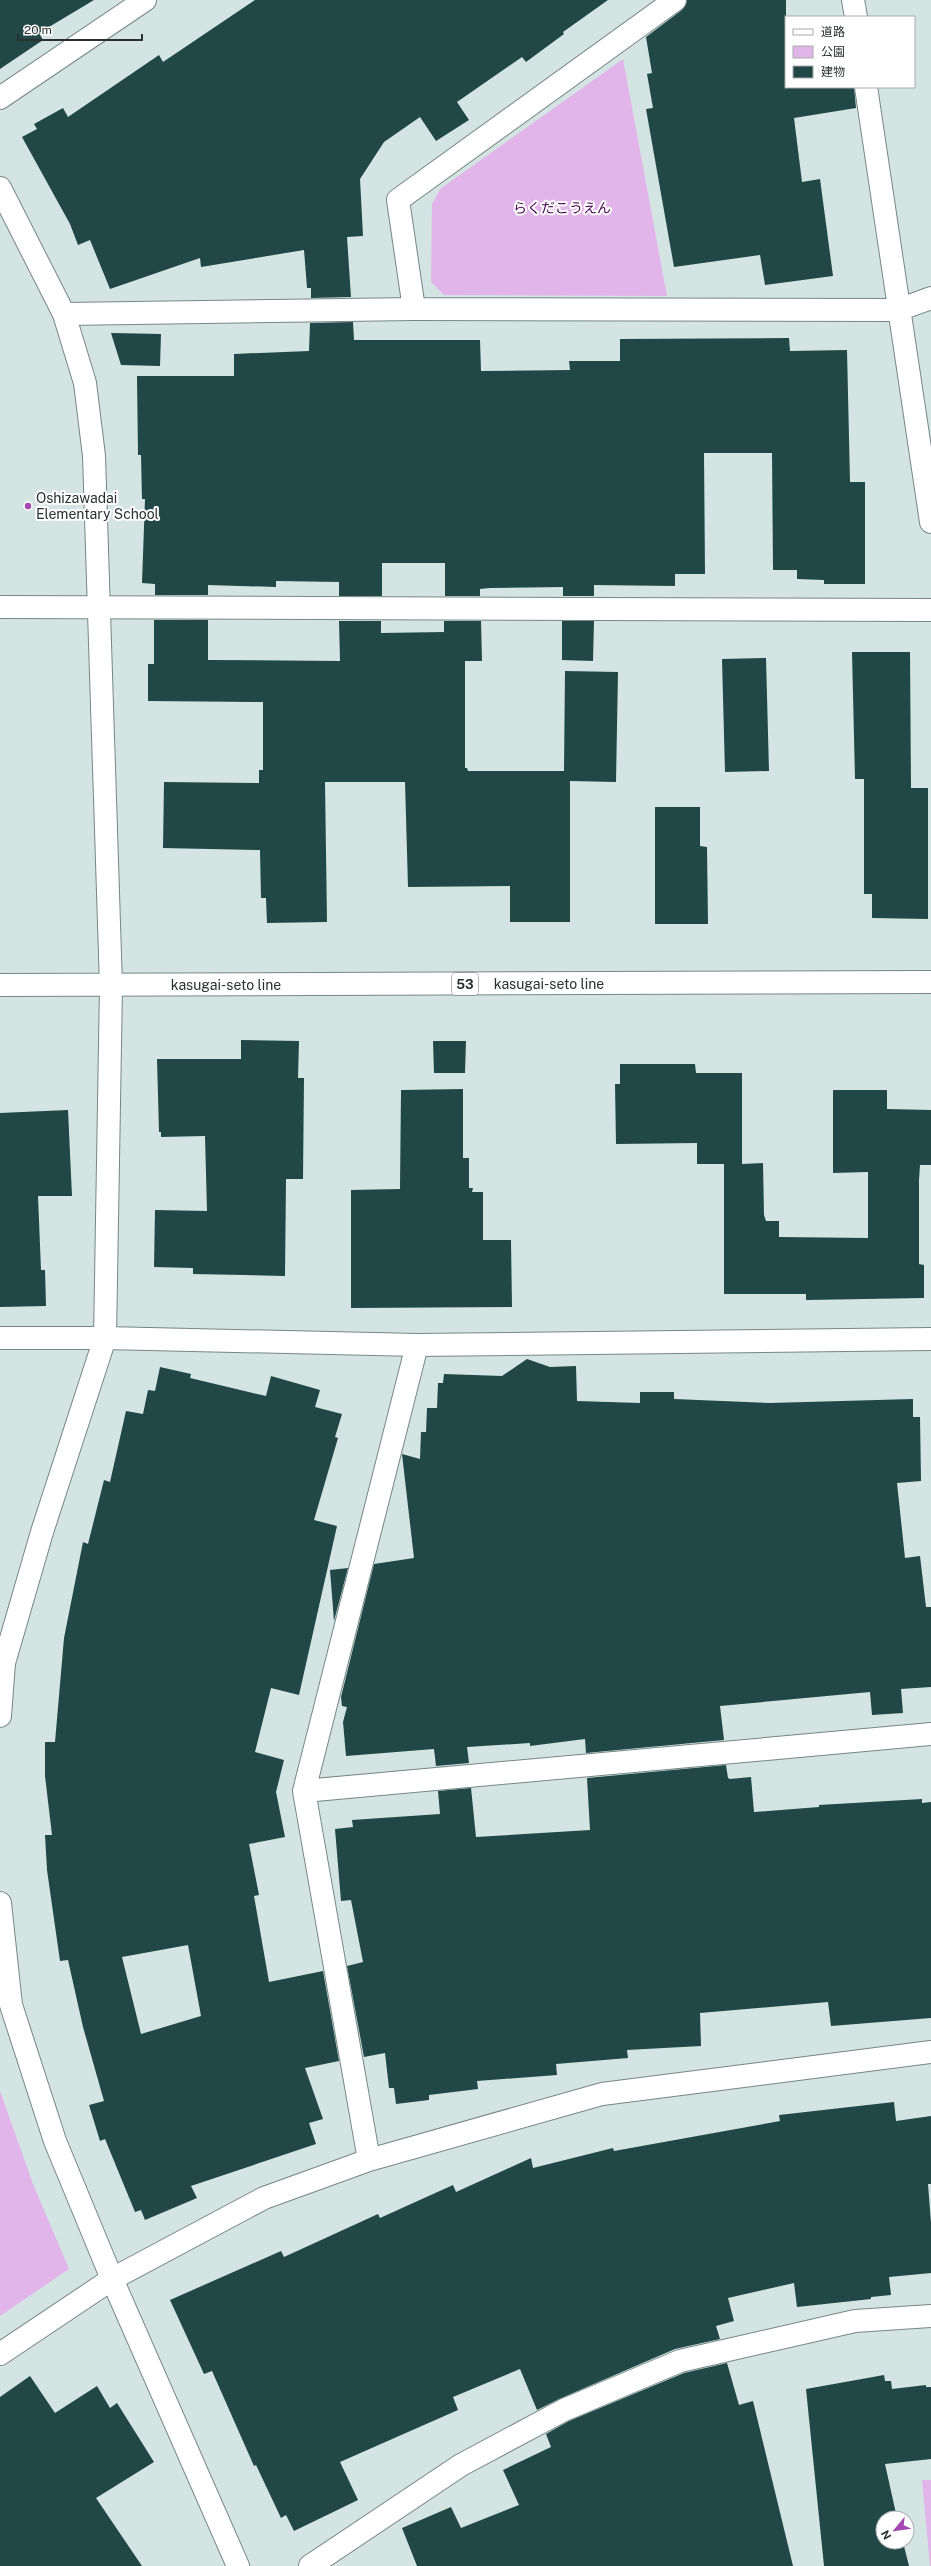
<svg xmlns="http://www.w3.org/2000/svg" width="931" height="2566" font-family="'Public Sans','Noto Sans JP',sans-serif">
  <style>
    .green { fill: #e1b5e9 }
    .building { fill: #214746; fill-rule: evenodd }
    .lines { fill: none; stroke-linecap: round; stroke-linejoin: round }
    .minor-casing { stroke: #778685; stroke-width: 24 }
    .tertiary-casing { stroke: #778685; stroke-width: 24 }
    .primary-casing { stroke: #778685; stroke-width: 24 }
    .minor { stroke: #fff; stroke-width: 22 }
    .tertiary { stroke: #fff; stroke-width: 22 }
    .primary { stroke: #fff; stroke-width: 22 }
    .poi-dot { fill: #a348b3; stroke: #fff; stroke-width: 1.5 }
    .labels { text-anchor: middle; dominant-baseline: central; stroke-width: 4; stroke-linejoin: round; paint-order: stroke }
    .shield { fill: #fff; stroke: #696e6d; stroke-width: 1 }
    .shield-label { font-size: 13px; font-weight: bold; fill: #29302f }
    .park-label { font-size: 14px; fill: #460051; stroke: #fff }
    .poi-label { font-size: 14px; fill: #29302f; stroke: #fff; text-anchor: start }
    .street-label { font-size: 14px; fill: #29302f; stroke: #fff }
  </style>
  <rect width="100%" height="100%" fill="#d3e4e3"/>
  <path class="green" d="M623,59l44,237 -223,-1 -13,-13 1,-78 8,-15z
    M0,2091l33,93 36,85 -69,47z
    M922,2480h9v86h-1z"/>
  <path class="building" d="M0,0h94l-55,33 4,7 -43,29z
    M255,0h353l-45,32 1,2 -38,28 -4,-5 -65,45 12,18 -33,21 -16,-24 -36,25 -24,37 3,57 -16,1 4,60 -40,1v-10h-4l-3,-38 -103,17 -1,-9 -90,31 -20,-49 -12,5 -8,-21 -48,-87 15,-8 -3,-5 29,-16 5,9 91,-62 4,7z
    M687,0h99v87h68l2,21 -62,10 8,64 18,-3 13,97 -68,9 -5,-30 -86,12 -28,-158 7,-1 -6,-34 5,-1 -6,-36 36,-27z
    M353,322l1,18h126l1,31 89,-1 -1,-9h51v-22l169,-1 1,13 57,-1 3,132h15v102h-41v-4l-27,-1v-9h-24l-1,-117h-68l1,121h-30v12l-81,-1v11h-31v-9l-73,1 -10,1v7h-35v-33h-63v33h-43v-14l-63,-1v6l-68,-2v10h-53v-11l-13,-1 3,-84h-3l-1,-44h-3l-1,-79h97v-22l75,-3 1,-28z
    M111,333l50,1 -1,32 -39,-1z
    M154,620h54v40l132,1 -1,-40h42v12l63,-1v-11h37l1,40h-17v107h2l1,3h96l1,-100 53,1 -2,110 -46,-1v141h-60v-36l-102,1 -3,-105h-80l2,140 -60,1 -1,-25h-5l-1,-48 -97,-2 1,-66 95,1v-13h4v-68l-115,-1v-37h6z
    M562,621h32l-1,40 -31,-1z
    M852,652h58l1,136h17v131l-56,-1v-24h-8v-115h-9z
    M766,658l3,113 -44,1 -3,-113z
    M655,807h45v39l7,1 1,77h-53z
    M241,1040l58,1 -1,37h6l-1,101h-17l-1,97 -92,-2v-6l-39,-1 1,-57 52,1 -2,-75 -44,1v-5h-2l-2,-73h84z
    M433,1041h33l-1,32h-31z
    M620,1064h75l1,9h46v91l21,-1 1,52 2,6h13v16l89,1v-66l-35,1v-83h54v19l44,1v55h-11l-1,15v84l5,1v33l-118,2v-6h-82v-130h-27v-21l-81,1 -1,-60h5z
    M463,1089v69h6v30h4l-1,4h11v48h28l1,67 -161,1v-118l49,-1 1,-99z
    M68,1110l4,86h-34l3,74h4l1,36 -46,1v-194z
    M527,1359l23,8 26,-1 1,35 63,2v-11h34v7l96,4 143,-4v18h7l1,64 -24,2 8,75 15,-2 6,51h5v80l-30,2 2,24 -31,2 -2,-23 -150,14 4,34 -138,13 -1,-14 -55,7v-3l-63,4 2,16 -33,3 -2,-17 -88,7 -3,-34 4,-15 -5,-1 -1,-9 33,-133 40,-6 -12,-104 18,5 1,-27h5l1,-24h10l1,-25h5l1,-9 58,2z
    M160,1367l31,7 -1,4 76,18 5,-20 49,14 -5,17 27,7 -7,23 3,1 -24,82 23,6 -38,169 -28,-7 -16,64 29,8 -8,32 9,45 -36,7 10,51 -5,1 15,86 54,-11 16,90 -34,7 18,51 -14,4 7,21 -125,42 6,12 -52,22 -4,-10 -6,2 -30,-73 -5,2 -11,-36 15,-4 -21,-74 -15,-67 -8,1 -13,-91 -2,-35h7l-7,-59v-34h10l9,-104 19,-96 5,2 16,-64 6,2 16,-71 17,3 5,-24 7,1zM188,1945l13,71 -60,18 -19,-77z
    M348,1568l-14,53 -4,-51z
    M726,1765l2,13 2,1 21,-2 3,35 65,-5v-2l103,-6v4l9,-1v216l-100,8 -3,-24 -128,11 1,33 -74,4 1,8 -72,6 1,11 -80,6 1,8 -49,6v5l-33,4 -2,-16h-5l-4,-35 -21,4 -17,-91 16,-4 -12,-62 -10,1 -6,-72 18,-2 -1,-7 88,-6 -2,-23 33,-3 5,49 114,-7 -3,-52z
    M894,2102l2,19 35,-5v68h-3l3,39v50l-42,4 2,18 -20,2v2l-74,8 -3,-24 -66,15 6,23 -18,5 4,13 -45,10 -116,50 -22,11 -17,-41 -67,28 5,13 -118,52 18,38 -64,31 -8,-16 -5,3 -25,-53 -2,1 -42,-95 -8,3 -34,-74 111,-49 3,6 94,-43 2,4 73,-33 3,7 75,-34 2,10 80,-20 1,3 166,-30 -1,-6z
    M727,2363l12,42 14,-4 40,165h-376l-15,-38 49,-21 10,21 58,-23 -16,-35 48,-23 -5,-13 23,-13 115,-48z
    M884,2375l1,6h6l1,8 34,-4v2h5v72l-46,5 12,54h-14v24h20l6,24h-85l-18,-177z
    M30,2376l25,37 42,-27 13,22 7,-5 37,59 -58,36 46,68h-142v-169z"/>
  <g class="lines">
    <g class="minor-casing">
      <path id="minor" d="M853,0l3,17
        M866,87l65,435
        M0,98l145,-98
        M414,309l-16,-109 277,-200
        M64,314l350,-5 484,1 33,-12
        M0,607l931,3
        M0,1338h105l312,7 514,-6
        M304,1791l627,-57
        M369,2160l-65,-369 113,-446
        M0,2354l112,-75 152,-81 105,-38 233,-66 329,-42
        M310,2566l151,-101 103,-55 116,-49 175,-40 76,-5"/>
    </g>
    <g class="tertiary-casing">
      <path id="tertiary" d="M0,188l64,126 21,69 9,73 17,530 -6,352 -63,194 -38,131 -4,53
        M0,1903l11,102 44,136 57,138 126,287"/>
    </g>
    <g class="primary-casing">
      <path id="primary" d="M0,985l931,-3"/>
    </g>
    <use href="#minor" class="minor"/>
    <use href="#tertiary" class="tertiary"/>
    <use href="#primary" class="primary"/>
  </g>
  <circle class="poi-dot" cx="28" cy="506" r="4"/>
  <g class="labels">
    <rect class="shield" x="452" y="973" width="26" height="22" rx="3"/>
    <g class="shield-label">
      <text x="465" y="984">53</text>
    </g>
    <g class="park-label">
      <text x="562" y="208">らくだこうえん</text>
    </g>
    <g class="poi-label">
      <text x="36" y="498">Oshizawadai<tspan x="36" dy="16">Elementary School</tspan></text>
    </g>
    <g class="street-label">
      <text x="549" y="984">kasugai-seto line</text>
      <text x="226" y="985">kasugai-seto line</text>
    </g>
  </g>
  <rect x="785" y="16" width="130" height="72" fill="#ffffff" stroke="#a9acac"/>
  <rect x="793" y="29" width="20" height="6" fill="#ffffff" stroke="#a9acac"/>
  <text x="821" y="36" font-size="12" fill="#29302f">道路</text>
  <rect x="793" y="46" width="20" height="12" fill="#e1b5e9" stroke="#a9acac"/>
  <text x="821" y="56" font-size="12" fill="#29302f">公園</text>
  <rect x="793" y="66" width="20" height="12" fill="#214746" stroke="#a9acac"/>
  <text x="821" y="76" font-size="12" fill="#29302f">建物</text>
  <g transform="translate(895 2530) rotate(241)"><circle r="19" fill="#ffffff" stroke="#a9acac"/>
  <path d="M0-3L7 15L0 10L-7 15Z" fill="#a348b3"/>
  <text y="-6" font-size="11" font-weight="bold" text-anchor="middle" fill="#29302f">N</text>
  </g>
  <path d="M18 34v6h124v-6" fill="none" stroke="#29302f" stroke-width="2"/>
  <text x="24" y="34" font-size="12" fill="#29302f" stroke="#ffffff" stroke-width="3" paint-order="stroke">20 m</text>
</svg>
